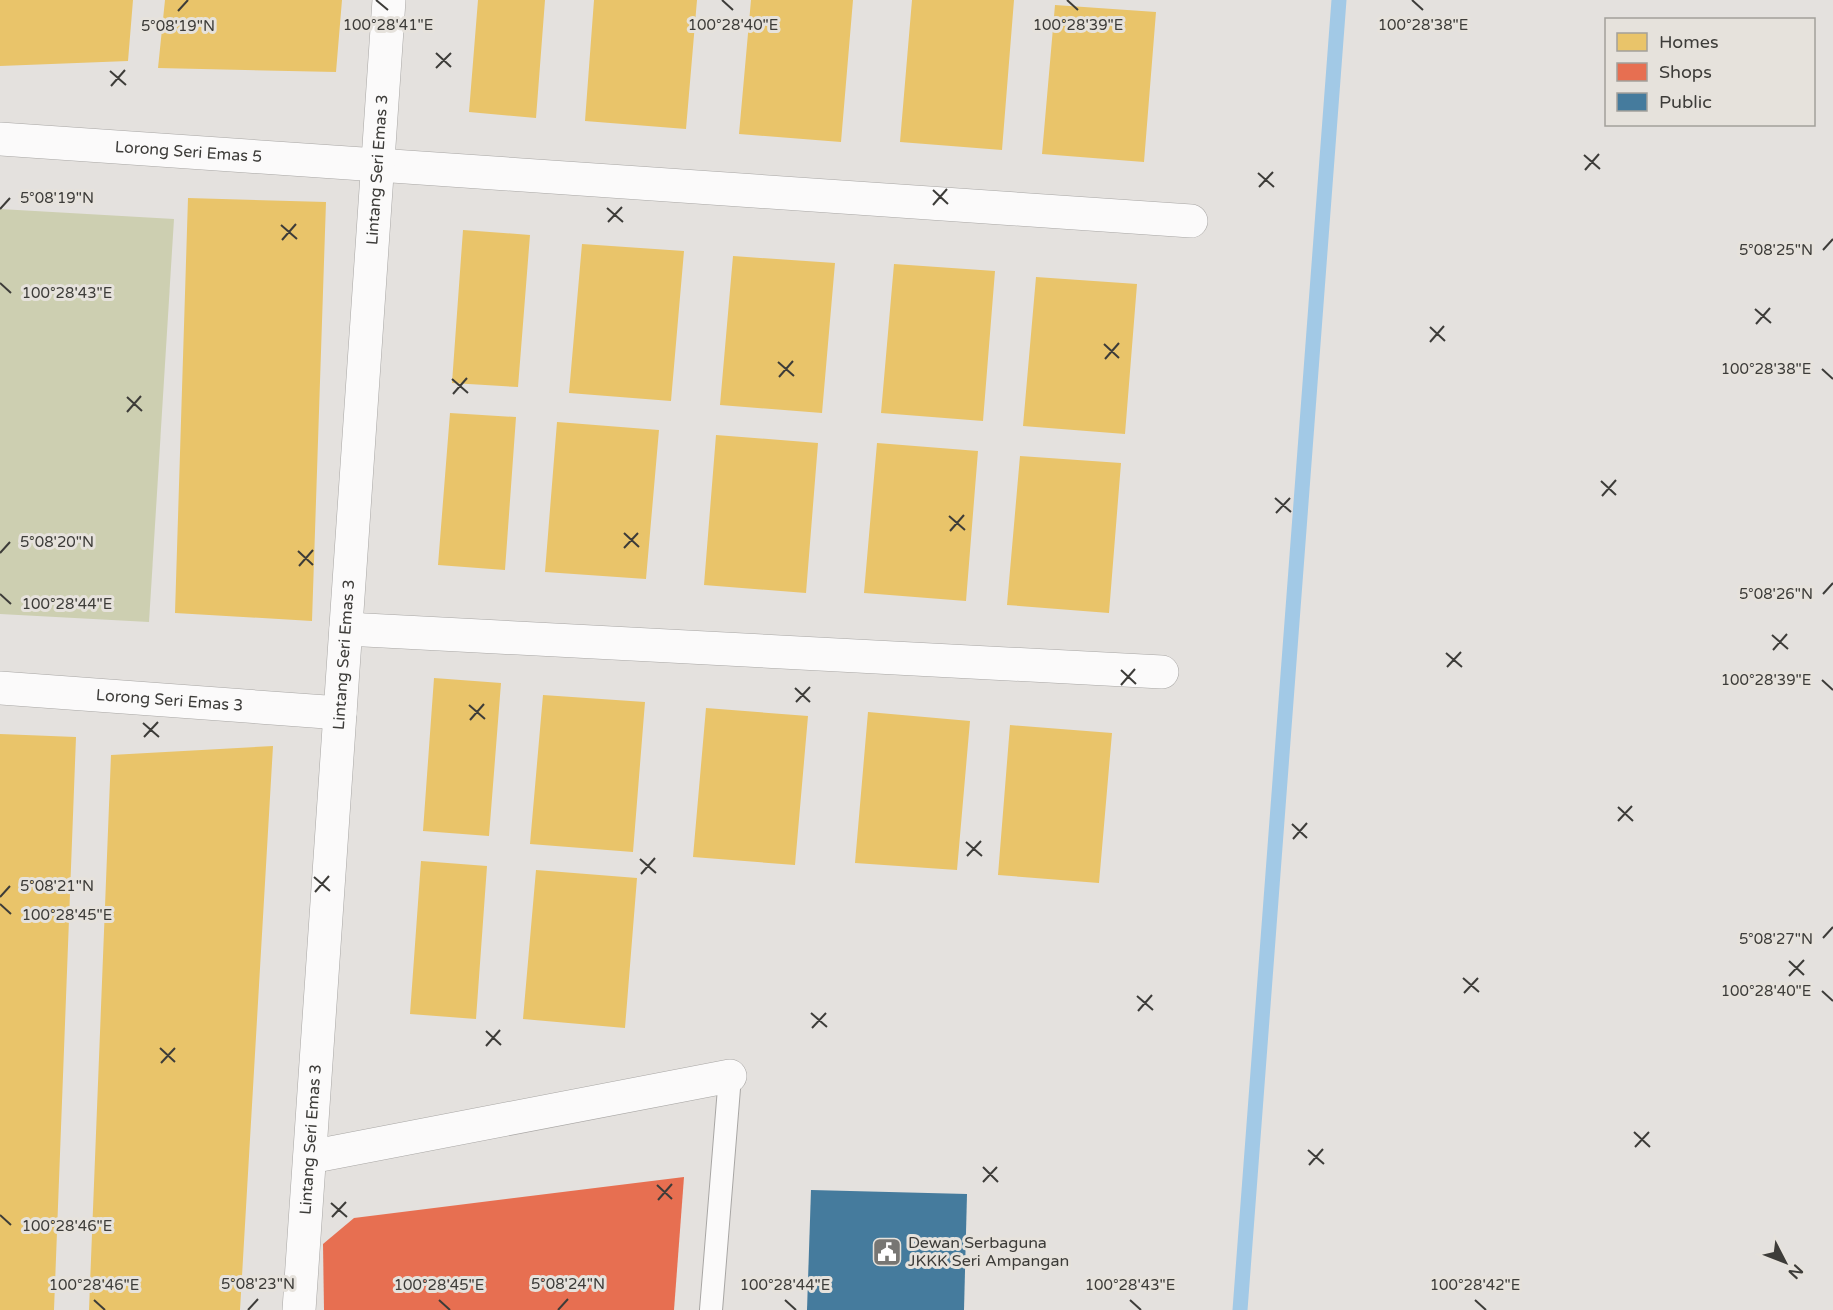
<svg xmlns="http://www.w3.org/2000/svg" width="1833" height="1310" font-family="'Varela Round',sans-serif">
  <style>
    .green { fill: #cdcfb1 }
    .homes { fill: #e9c46a }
    .shops { fill: #e76f51 }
    .public { fill: #457b9d }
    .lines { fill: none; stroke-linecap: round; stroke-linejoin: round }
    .stream { stroke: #a2c9e6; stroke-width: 15 }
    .lane-casing { stroke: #a8a6a4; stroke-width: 24 }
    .street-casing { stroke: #a8a6a4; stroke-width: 34 }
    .lane { stroke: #fbfafa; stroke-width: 22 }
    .street { stroke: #fbfafa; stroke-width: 33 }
    .ticks { fill: none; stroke: #3d3c39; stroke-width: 2 }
    .labels { text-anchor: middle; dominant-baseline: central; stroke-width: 6; stroke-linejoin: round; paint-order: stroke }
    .street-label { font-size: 16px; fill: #3d3c39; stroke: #e6e2dc }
    .poi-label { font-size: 16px; fill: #3d3c39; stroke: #e6e2dc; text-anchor: start }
    .ticks-label { font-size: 15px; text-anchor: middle; fill: #3d3c39; stroke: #e6e2dc; stroke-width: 6; stroke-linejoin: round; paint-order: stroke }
  </style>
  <rect width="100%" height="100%" fill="#e4e1de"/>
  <path class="green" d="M0,209l174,10 -25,403 -149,-8z"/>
  <path class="homes" d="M0,0h133l-5,61 -128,5z
    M165,0h177l-6,72 -178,-4z
    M478,0h67l-9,118 -67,-6z
    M594,0h103l-11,129 -101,-8z
    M751,0h102l-12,142 -102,-8z
    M912,0h102l-12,150 -102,-8z
    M1055,5l101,7 -12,150 -102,-8z
    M188,198l138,4 -14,419 -137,-8z
    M463,230l67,5 -12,152 -66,-4z
    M582,244l102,7 -13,150 -102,-8z
    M733,256l102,7 -13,150 -102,-8z
    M894,264l101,7 -12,150 -102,-8z
    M1036,277l101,7 -12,150 -102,-8z
    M450,413l66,4 -11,153 -67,-5z
    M557,422l102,8 -13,149 -101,-7z
    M716,435l102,8 -12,150 -102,-8z
    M877,443l101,8 -12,150 -102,-8z
    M1020,456l101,7 -12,150 -102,-8z
    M434,678l67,5 -12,153 -66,-5z
    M543,695l102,7 -12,150 -103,-8z
    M706,708l102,8 -13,149 -102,-8z
    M868,712l102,9 -13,149 -102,-7z
    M1010,725l102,8 -13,150 -101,-8z
    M0,734l76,3 -22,573h-54z
    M273,746l-33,564h-151l22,-555z
    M421,861l66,5 -11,153 -66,-5z
    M536,870l101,8 -12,150 -102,-9z"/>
  <path class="shops" d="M684,1177l-10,133h-350l-1,-66 31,-26z"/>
  <path class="public" d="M811,1190l156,4 -3,116h-157z"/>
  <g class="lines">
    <path class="stream" d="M1240,1310l99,-1310"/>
    <g class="lane-casing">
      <path id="lane" d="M711,1310l19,-234"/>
    </g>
    <g class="street-casing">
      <g id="street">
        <path id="s1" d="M0,139l1191,82"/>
        <path d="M346,629l816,43"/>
        <path id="s2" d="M0,688l340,25"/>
        <path d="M310,1157l420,-81"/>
        <path id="s3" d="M299,1310l90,-1310"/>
      </g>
    </g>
    <use href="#lane" class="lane"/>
    <use href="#street" class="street"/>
  </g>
  <path class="ticks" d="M376,0l12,10M722,0l11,10M1067,0l11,10M1412,0l11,10M178,11l10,-11M436,53l15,14M436,68l15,-15M110,71l16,14M111,86l14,-16M1584,155l16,14M1585,170l14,-16M1258,173l16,14M1259,187l14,-15M933,190l15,14M933,205l14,-16M607,208l16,14M0,209l10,-11M608,222l14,-15M281,225l16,14M282,240l14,-16M1823,250l10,-11M0,283l11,10M1755,309l16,14M1756,324l14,-16M1430,327l15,14M1430,342l14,-16M1104,344l15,14M1105,359l14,-16M778,362l16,14M1822,369l11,10M779,377l14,-16M452,379l16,14M453,394l14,-16M127,397l15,14M127,412l14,-16M1601,481l15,14M1602,496l14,-16M1275,498l16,14M1276,513l14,-15M949,516l16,14M950,531l14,-16M624,533l15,14M624,548l14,-15M298,551l15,14M0,553l10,-11M299,566l14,-16M0,594l11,10M1823,594l10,-11M1772,635l16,14M1773,650l14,-16M1446,653l16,14M1447,667l14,-15M1121,670l15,14M1822,680l11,10M1121,685l14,-16M795,688l15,14M796,702l14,-15M469,705l16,14M470,720l14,-16M143,723l16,14M144,737l14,-15M1618,807l15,14M1618,821l14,-15M1292,824l15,14M1293,839l14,-16M966,842l16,14M967,856l14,-15M640,859l16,14M641,874l14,-16M314,877l16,14M315,892l14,-16M0,897l10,-11M0,904l11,10M1823,938l10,-11M1789,961l15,14M1789,976l15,-16M1463,978l16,14M1822,991l11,10M1464,993l14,-15M1137,996l16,14M1138,1011l14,-16M811,1013l16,14M812,1028l14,-15M486,1031l15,14M486,1046l14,-16M160,1048l15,14M161,1063l14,-15M1634,1132l16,15M1635,1147l14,-15M1308,1150l16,14M1309,1165l14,-16M983,1167l15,15M983,1182l14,-15M657,1185l15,14M658,1200l14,-16M331,1203l16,14M0,1215l11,10M332,1217l14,-15M94,1300l11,10M439,1300l11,10M785,1300l11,10M1130,1300l11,10M1475,1300l11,10M248,1310l10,-11M558,1310l10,-11"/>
  <defs>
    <g id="civic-square" transform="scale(1.5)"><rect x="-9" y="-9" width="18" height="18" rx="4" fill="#777673" stroke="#e6e2dc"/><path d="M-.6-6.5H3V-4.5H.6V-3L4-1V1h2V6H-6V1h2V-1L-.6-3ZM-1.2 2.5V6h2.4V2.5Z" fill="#fff"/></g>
  </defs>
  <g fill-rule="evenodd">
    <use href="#civic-square" x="887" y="1252"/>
  </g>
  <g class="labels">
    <g class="street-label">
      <text stroke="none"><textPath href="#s1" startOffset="189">Lorong Seri Emas 5</textPath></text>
      <text stroke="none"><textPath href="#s3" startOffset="1143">Lintang Seri Emas 3</textPath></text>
      <text stroke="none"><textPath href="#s3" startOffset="657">Lintang Seri Emas 3</textPath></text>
      <text stroke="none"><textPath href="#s2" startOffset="170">Lorong Seri Emas 3</textPath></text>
      <text stroke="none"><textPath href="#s3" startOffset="171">Lintang Seri Emas 3</textPath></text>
    </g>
    <g class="poi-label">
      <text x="908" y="1243">Dewan Serbaguna<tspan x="908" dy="18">JKKK Seri Ampangan</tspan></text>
    </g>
  </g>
  <g class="ticks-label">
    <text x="388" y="30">100°28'41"E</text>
    <text x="733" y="30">100°28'40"E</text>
    <text x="1078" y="30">100°28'39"E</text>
    <text x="1423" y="30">100°28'38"E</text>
    <text x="178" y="31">5°08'19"N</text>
    <text x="57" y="203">5°08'19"N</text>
    <text x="1776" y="255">5°08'25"N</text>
    <text x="67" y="298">100°28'43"E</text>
    <text x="1766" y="374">100°28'38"E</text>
    <text x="57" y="547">5°08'20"N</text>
    <text x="1776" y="599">5°08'26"N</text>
    <text x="67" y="609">100°28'44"E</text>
    <text x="1766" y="685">100°28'39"E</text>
    <text x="57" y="891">5°08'21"N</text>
    <text x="67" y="920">100°28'45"E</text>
    <text x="1776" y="944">5°08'27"N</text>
    <text x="1766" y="996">100°28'40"E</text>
    <text x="67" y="1231">100°28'46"E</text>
    <text x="258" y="1289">5°08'23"N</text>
    <text x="568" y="1289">5°08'24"N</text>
    <text x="94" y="1290">100°28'46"E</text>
    <text x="439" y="1290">100°28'45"E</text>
    <text x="785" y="1290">100°28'44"E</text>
    <text x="1130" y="1290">100°28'43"E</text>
    <text x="1475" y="1290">100°28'42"E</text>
  </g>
  <rect x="1605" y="18" width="210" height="108" fill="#e6e2dc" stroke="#a2a09b" stroke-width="1.5"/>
  <rect x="1617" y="33" width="30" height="18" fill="#e9c46a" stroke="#a2a09b" stroke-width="1.5"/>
  <text x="1659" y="48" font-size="18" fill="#3d3c39">Homes</text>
  <rect x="1617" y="63" width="30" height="18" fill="#e76f51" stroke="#a2a09b" stroke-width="1.5"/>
  <text x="1659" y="78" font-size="18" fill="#3d3c39">Shops</text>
  <rect x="1617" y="93" width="30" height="18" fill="#457b9d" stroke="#a2a09b" stroke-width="1.5"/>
  <text x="1659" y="108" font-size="18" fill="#3d3c39">Public</text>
  <g transform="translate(1785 1262) rotate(132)" stroke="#e6e2dc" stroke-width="4.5" paint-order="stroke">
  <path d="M0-4.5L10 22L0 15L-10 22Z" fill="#3d3c39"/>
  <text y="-9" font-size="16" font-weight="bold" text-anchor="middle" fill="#3d3c39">N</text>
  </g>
</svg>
